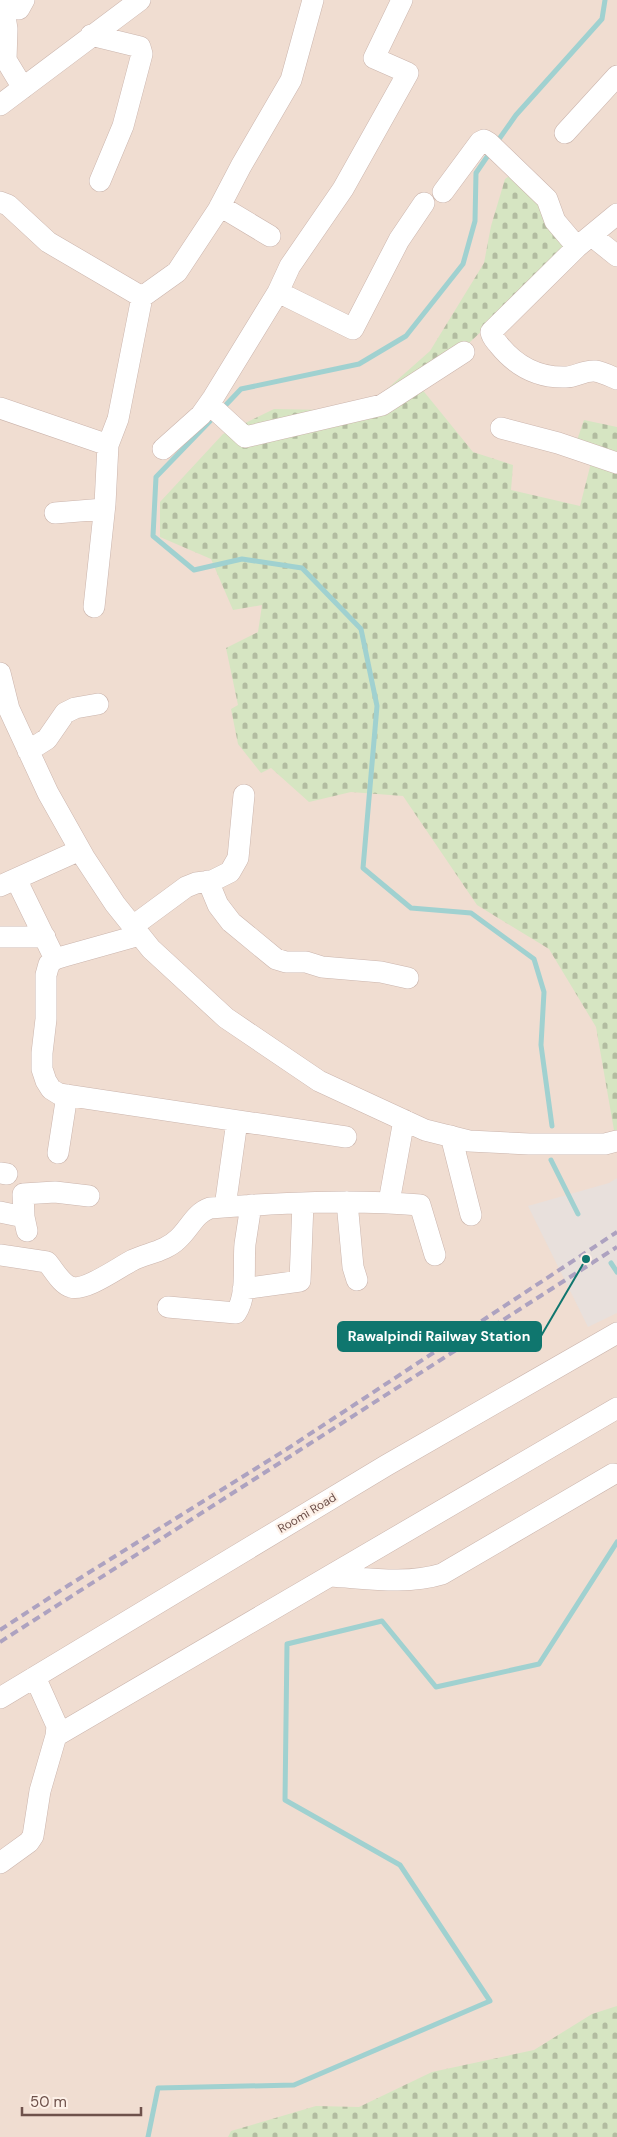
<svg xmlns="http://www.w3.org/2000/svg" width="617" height="2137" font-family="'DM Sans',sans-serif">
  <style>
    .residential { fill: #f0ddd1 }
    .industrial { fill: #e8e0dc }
    .cemetery { fill: url(#cemetery-stones) }
    .lines { fill: none; stroke-linecap: round; stroke-linejoin: round }
    .stream { stroke: #a0d1d0; stroke-width: 5 }
    .minor-casing { stroke: #cbb5ad; stroke-width: 22 }
    .minor { stroke: #fff; stroke-width: 21 }
    .rail { stroke: #ada2c0; stroke-width: 4; stroke-dasharray: 8 5; stroke-linecap: butt }
    .labels { text-anchor: middle; dominant-baseline: central; stroke-width: 4.5; stroke-linejoin: round; paint-order: stroke }
    .street-label { font-size: 12px; fill: #6e514b; stroke: #fdf0e7 }
    .leader { fill: none; stroke: #0f766e; stroke-width: 2 }
    .callout-dot { fill: #0f766e; stroke: #fdf0e7; stroke-width: 2 }
    .callout { fill: #0f766e; stroke: #0f766e; stroke-width: 2 }
    .callout-label { font-size: 14px; text-anchor: middle; font-weight: bold; fill: #fff }
  </style>
  <defs>
    <pattern id="cemetery-stones" width="16" height="16" patternUnits="userSpaceOnUse" patternTransform="scale(1.25)"><rect width="16" height="16" fill="#d6e5c2"/><path d="M2 7V4a2 2 0 0 1 4 0v3zM10 15v-3a2 2 0 0 1 4 0v3z" fill="#b2bca0"/></pattern>
  </defs>
  <rect width="100%" height="100%" fill="#f9ece2"/>
  <path class="residential" d="M0,0h617v2137h-617z"/>
  <path class="industrial" d="M617,1178v135l-29,14 -60,-121 81,-23z"/>
  <path class="cemetery" d="M521,168l50,73 -86,87 -64,60 52,64 40,13 -2,25 69,16 12,-47 -16,-16 8,-23 33,7v709h-2l-19,-109 -47,-78 -72,-44 -74,-109 -52,-4 -42,10 -38,-34 -10,5 -23,-29 -7,-35 7,-4 -12,-57 32,-16 4,-27 -29,5 -22,-51 -51,-22v-35l63,-68 51,-25 54,1 50,-13 52,-46 54,-88 7,-37 14,-47z
    M617,2006v131h-389l3,-6 85,-25 43,1 73,-35 102,-22 58,-36z"/>
  <g class="lines">
    <path class="stream" d="M497,142l19,-27 86,-96 3,-19
      M222,409l19,-20 118,-25 47,-28 57,-72 12,-43 1,-48 15,-22
      M214,417l-58,60 -3,59 41,34 48,-11 60,9 59,61 16,77 -14,162 48,40 60,5 63,46 10,33 -3,53 11,81
      M551,1160l27,54
      M611,1263l6,9
      M148,2137l10,-49 136,-3 196,-84 -90,-136 -115,-65 2,-156 95,-23 54,66 103,-23 78,-122"/>
    <g class="minor-casing">
      <path id="minor" d="M402,0l-28,58 34,15 -65,116 -53,77 -12,26 75,37 46,-89 25,-37
        M0,2l3,2 4,25 -1,31 17,28
        M19,9l5,-9
        M91,35l49,12 2,7 -19,72 -23,55
        M0,105l140,-105
        M565,133l52,-57
        M443,192l37,-50 4,-2 5,3 58,56 8,22 22,26
        M0,202l8,3 40,37 94,55 35,-25 41,-62 23,-44 50,-86 22,-80
        M220,206l50,30
        M617,214l-40,33 -86,85c1,6 5,9 8,13 17,21 39,33 67,32 10,0 18,-7 29,-6 7,1 15,5 22,8
        M592,236l25,20
        M209,404l36,33 137,-32 82,-53
        M0,408l108,37 10,-26 24,-122
        M501,428l57,15 59,20
        M163,449l38,-34 12,-17 65,-106
        M55,513l49,-4
        M94,607l11,-103 3,-59
        M0,673l9,36 39,84 36,64 31,47 36,45 75,69 93,63 106,49 44,11 60,3h76l12,-3
        M28,751l19,-12 18,-26 10,-5 23,-4
        M16,879l39,80
        M208,881l10,24 13,17 45,37 10,3h20l16,5 59,5 27,6
        M0,886l80,-36
        M133,926l53,-39 10,-4 16,-2 18,-9 8,-14 6,-63
        M140,935l-75,21 -10,3 -6,5 -3,11v44l-4,34v16l4,12 5,8 8,5 287,43
        M0,937h45
        M451,1136l20,79
        M58,1153l9,-58
        M0,1173l7,1
        M347,1202l6,65 4,13
        M389,1202l15,-82
        M225,1207l12,-86
        M0,1212l24,5
        M27,1231l-3,-14 -1,-23 32,-2 34,4
        M0,1255l47,7c7,8 14,22 24,25 14,5 48,-20 62,-27 15,-7 33,-9 45,-21 12,-11 17,-26 32,-31 70,-5 141,-9 210,-3l15,50
        M243,1289l57,-8 3,-78
        M168,1307l68,6c12,-19 7,-48 9,-69 2,-13 4,-26 6,-39
        M330,1576c36,2 76,9 112,-2l171,-100
        M0,1698l387,-233 230,-132
        M56,1736l561,-328
        M0,1863l29,-21 4,-6 7,-45 16,-55 1,-10 -22,-49"/>
    </g>
    <use href="#minor" class="minor"/>
    <path class="rail" d="M0,1630l69,-45 218,-136 330,-217
      M0,1642l617,-395"/>
  </g>
  <g class="labels">
    <g class="street-label">
      <text transform="translate(307 1513) rotate(-31)">Roomi Road</text>
    </g>
  </g>
  <path class="leader" d="M586 1259L541 1336"/>
  <circle class="callout-dot" cx="586" cy="1259" r="5"/>
  <rect class="callout" x="338" y="1322" width="203" height="29" rx="5"/>
  <g class="callout-label">
    <text x="439" y="1341">Rawalpindi Railway Station</text>
  </g>
  <path d="M22 2107v8h119v-8" fill="none" stroke="#6e514b" stroke-width="2.5"/>
  <text x="30" y="2107" font-size="15" fill="#6e514b" stroke="#fdf0e7" stroke-width="4" paint-order="stroke">50 m</text>
</svg>
